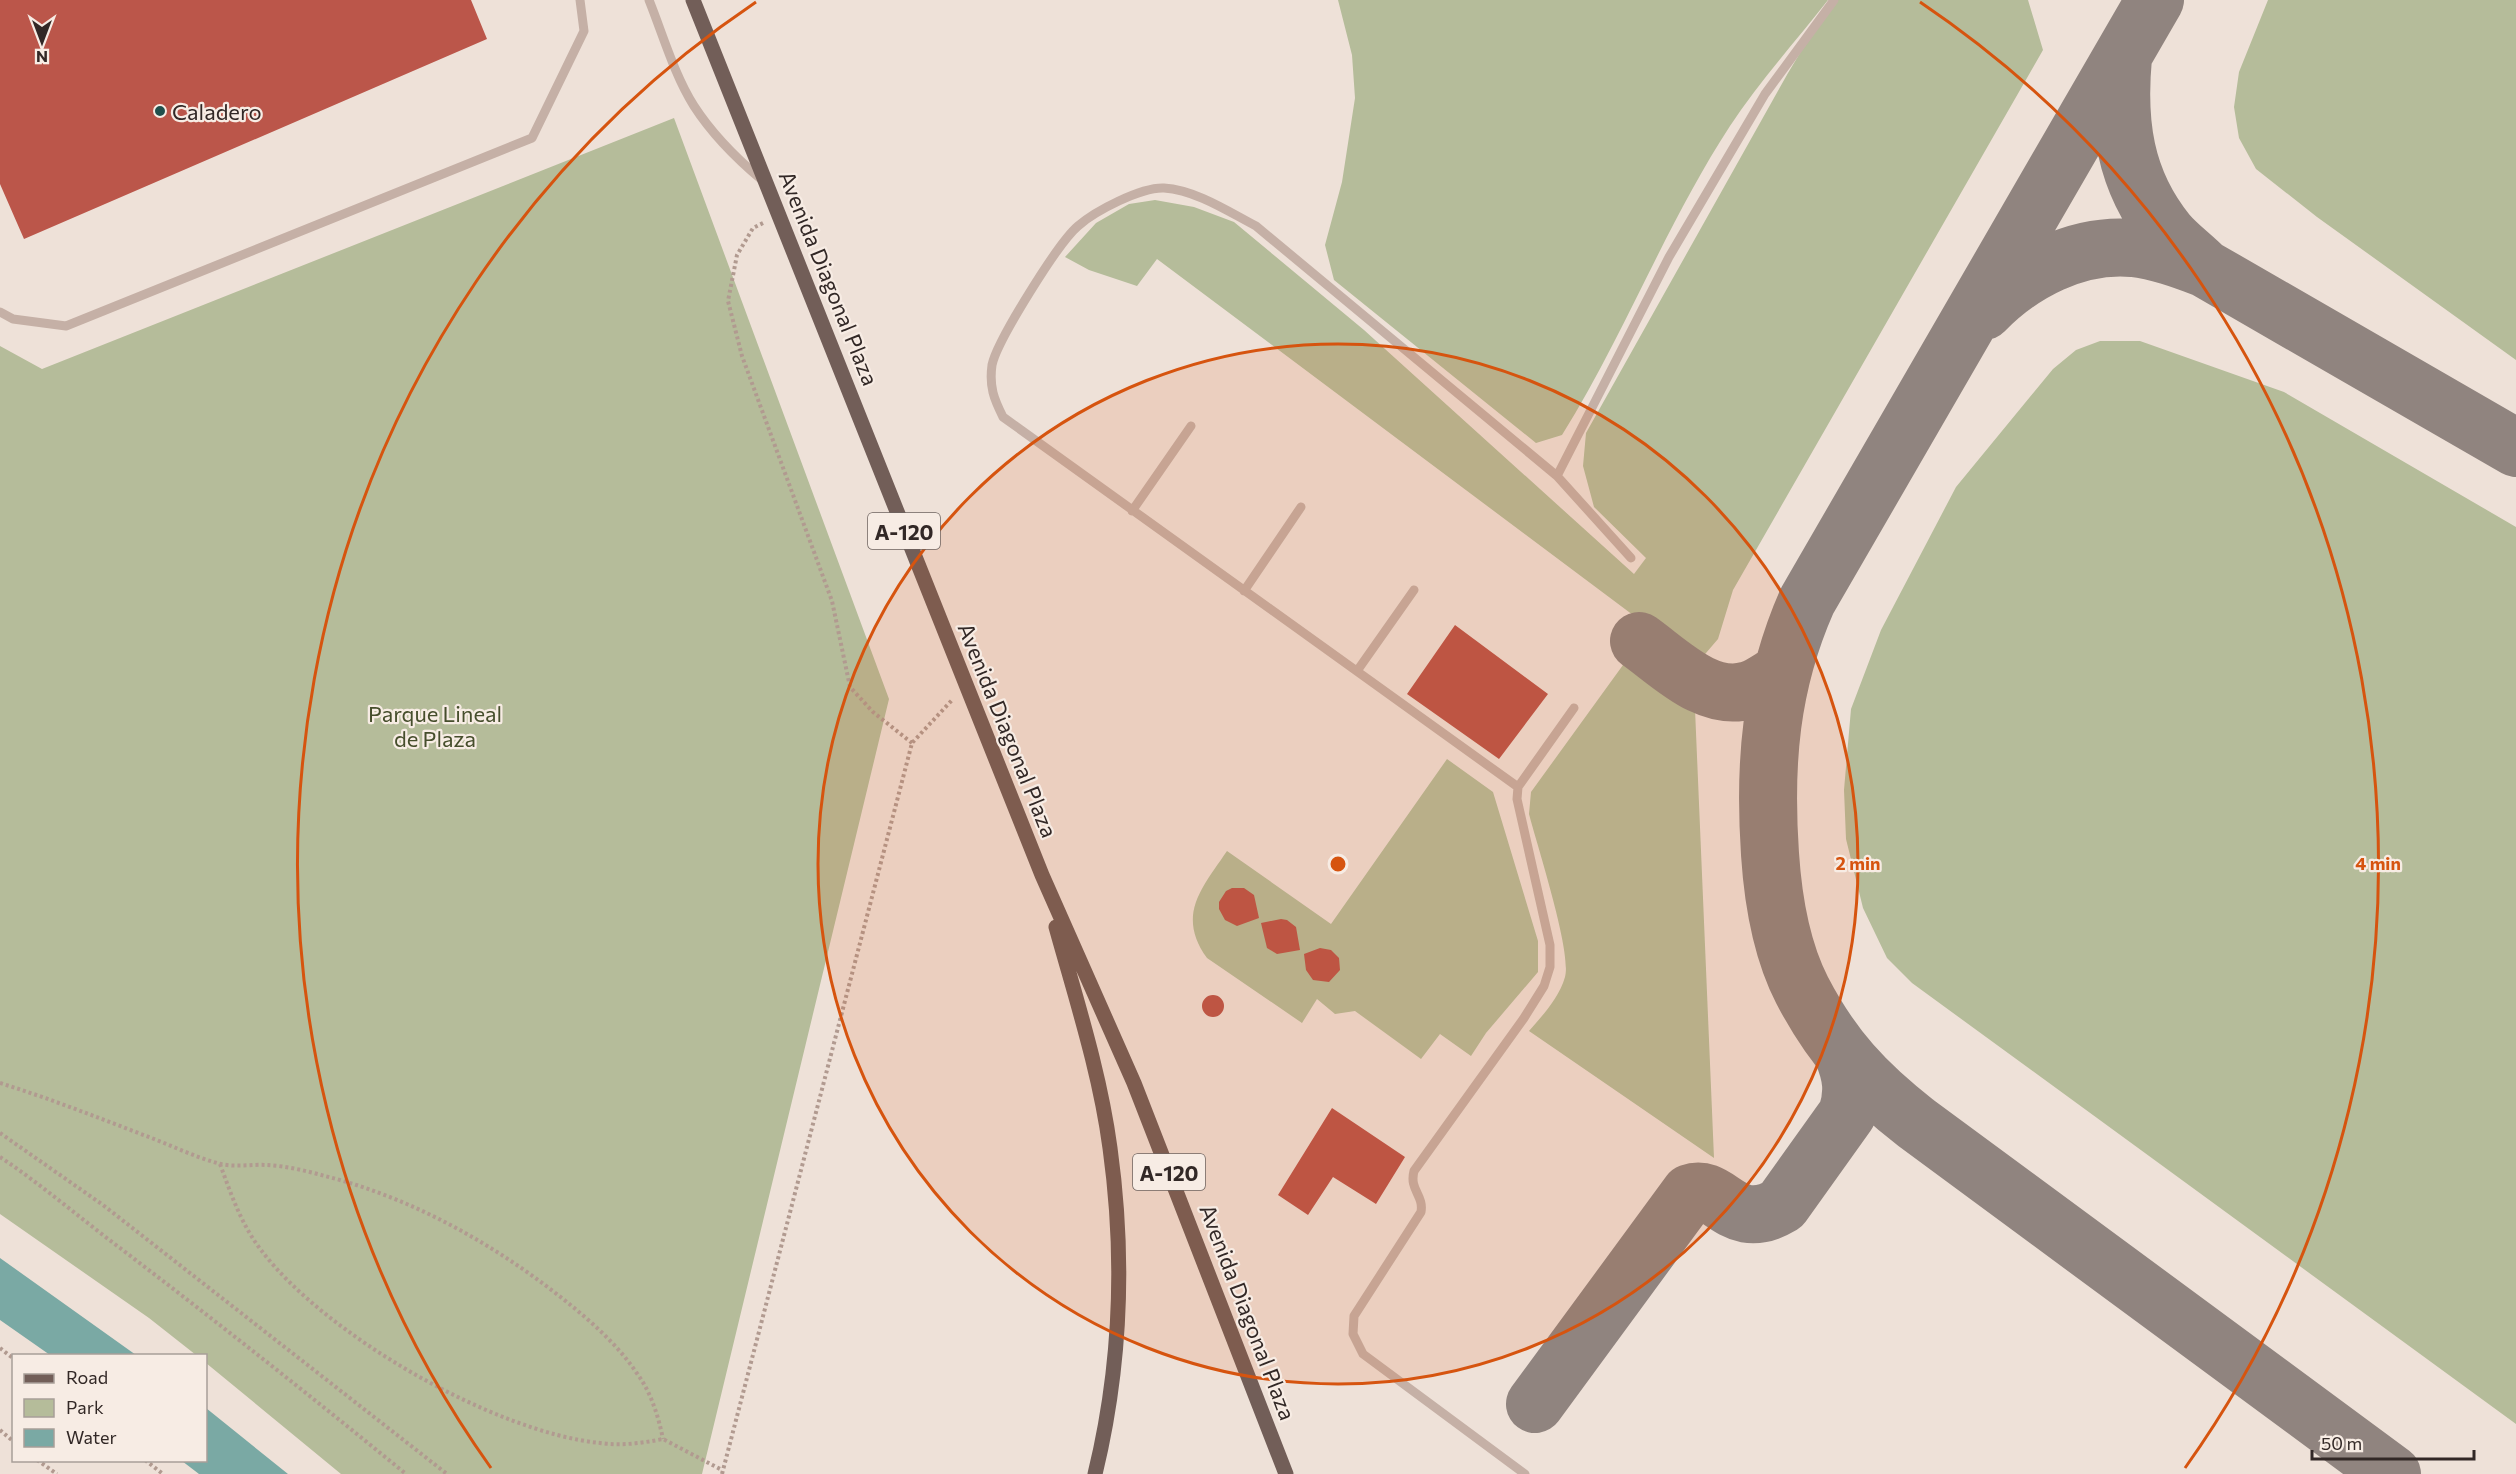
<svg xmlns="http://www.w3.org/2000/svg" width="2516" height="1474" font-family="Commissioner,sans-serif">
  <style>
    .green { fill: #b5bc9a }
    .water { fill: #7aa9a4 }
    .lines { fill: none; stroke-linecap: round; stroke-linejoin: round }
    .taxiway { stroke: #90847f; stroke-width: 58 }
    .building { fill: #bb564a }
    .path { stroke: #b19a90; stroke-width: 4; stroke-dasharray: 3 3; stroke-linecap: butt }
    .lane { stroke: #c5b0a6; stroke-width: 9 }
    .primary { stroke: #725e58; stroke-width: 15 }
    .ring { fill: none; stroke: #d6540f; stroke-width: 3 }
    .poi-dot { fill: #1f4f4c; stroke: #f7ece4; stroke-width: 2 }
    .labels { text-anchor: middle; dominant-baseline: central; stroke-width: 4.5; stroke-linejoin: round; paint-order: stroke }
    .shield { fill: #f7ece4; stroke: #6d635f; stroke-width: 1.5 }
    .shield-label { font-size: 21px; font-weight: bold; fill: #322826 }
    .poi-label { font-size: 22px; fill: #322826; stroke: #f7ece4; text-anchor: start }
    .street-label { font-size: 22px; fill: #322826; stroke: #f7ece4 }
    .park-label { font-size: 22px; fill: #464e2c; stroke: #f7ece4 }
    .centre { fill: #d6540f; stroke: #f7ece4; stroke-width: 3 }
    .ring-label { font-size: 18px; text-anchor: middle; font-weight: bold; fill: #d6540f; stroke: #f7ece4; stroke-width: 4.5; stroke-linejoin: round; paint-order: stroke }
  </style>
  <rect width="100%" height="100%" fill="#eee1d8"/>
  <path class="green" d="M1338,0h490c-32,41 -70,83 -98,126 -64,98 -106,210 -168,309l-26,8 -202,-163 -9,-35 17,-63 13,-84 -3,-43z
    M1837,0h191l15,50 -310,540 -15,49 -18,21 -51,-33 -492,-368 -20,27 -48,-16 -24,-13 31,-34 33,-19 26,-4 39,7 40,15 130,108 270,244 12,-16 -52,-51 -11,-41 3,-33 202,-360 27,-45z
    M2268,0h248v360l-199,-143 -61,-48 -17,-31 -5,-31 5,-35z
    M674,118l215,581 -187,775h-361l-135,-111v-7l-10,-1 -47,-37 -149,-104v-868l42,23z
    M2100,341h40l144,51 232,135v897l-604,-441 -25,-25 -24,-50 -17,-69 -2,-49 7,-81 30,-79 75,-143 97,-118 23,-19z
    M1623,665h11l61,44 19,449 -185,-127c13,-15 30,-33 36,-54 7,-25 -28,-132 -36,-163l2,-22z
    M1447,759l46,33 45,149v31l-52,61 -15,23 -31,-22 -19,25 -66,-48 -20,3 -18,-15 -15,24 -95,-65c-31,-43 -5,-70 20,-107l104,73z"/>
  <path class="water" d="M0,1258l136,97h-86l-50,-35z
    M206,1408l82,66h-89l-17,-13 24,-1z"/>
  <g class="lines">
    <path class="taxiway" d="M2155,0l-348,601c-37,84 -43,163 -37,253 3,46 11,95 32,136 30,58 64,94 114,133l476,351
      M2123,57c-6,65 1,123 44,176 10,12 25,23 37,35
      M1984,311c38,-39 93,-68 149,-63 25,3 47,11 71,20l312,180
      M1639,641c31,22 69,62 110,49 11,-3 22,-12 33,-18
      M1535,1404l155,-211c30,-11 42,42 92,12l65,-91c7,-22 5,-38 -4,-60"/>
  </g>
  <path class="building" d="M0,0h471l16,39 -463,200 -24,-55z
    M1455,625l93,69 -49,65 -92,-65z
    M1232,888h12l10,7 5,23 -22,8 -12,-6 -6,-11v-7l7,-11z
    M1281,919l6,1 9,7 4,23 -23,4 -10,-6 -6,-25z
    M1320,948l11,2 8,8 1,12 -11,12 -16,-2 -7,-10 -2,-16z
    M1202 1006a11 11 0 1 1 22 0a11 11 0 1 1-22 0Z
    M1332,1108l73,49 -29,47 -43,-27 -25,38 -30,-20z"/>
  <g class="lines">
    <path class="path" d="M763,223l-10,5 -16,27 -9,46 14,55 90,245 18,86 23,25 39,31
      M0,1083c48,15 94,33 141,51 25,9 51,22 76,29 16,5 35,1 50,2 19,1 40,6 58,11 91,23 176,72 248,131 23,19 46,40 63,65 15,20 22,43 27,67
      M0,1133l103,72 344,269
      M0,1157c42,28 80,61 120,91 97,74 192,149 286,226
      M220,1164c11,30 21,60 41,86 64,85 233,182 339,193 22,3 42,0 63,-4l59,31
      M0,1348l14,11
      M0,1430l14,12
      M37,1460l20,14
      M145,1460l18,14
      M722,1474l190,-731 41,-44"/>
    <path class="lane" d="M649,0c14,35 25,74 45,106 18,28 43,53 68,74
      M0,312l13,7 53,7 466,-188 52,-107 -4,-31
      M1557,476l112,-219 96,-163 69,-94
      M1132,511l59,-85
      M1244,591l57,-84
      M1357,671l57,-81
      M1518,787l-515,-370c-9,-18 -14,-30 -11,-52 5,-24 66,-122 86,-139 17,-15 63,-39 86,-38 32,2 65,24 92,38l301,250 74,82
      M1525,1474l-162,-120 -10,-20 1,-18 67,-104c3,-17 -12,-22 -7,-41l110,-153 20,-32 6,-19v-22l-33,-146 1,-12 56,-79"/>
    <path class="primary" d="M693,0l349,875 92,208 152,391
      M1056,927c20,72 44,146 54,221 15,109 11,219 -15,326"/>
  </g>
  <circle cx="1338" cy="864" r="520" fill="#d6540f" fill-opacity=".12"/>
  <g class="ring">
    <circle cx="1338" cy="864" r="520"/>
    <path d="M491 1468A1040 1040 0 0 1 756 2M1920 2A1040 1040 0 0 1 2185 1468"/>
  </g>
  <circle class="poi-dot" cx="160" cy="111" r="6"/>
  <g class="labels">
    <g class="shield">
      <rect x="868" y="513" width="72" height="36" rx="4.5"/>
      <rect x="1133" y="1154" width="72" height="36" rx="4.5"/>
    </g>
    <g class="shield-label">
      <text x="904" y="531">A-120</text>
      <text x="1169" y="1172">A-120</text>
    </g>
    <g class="poi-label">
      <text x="172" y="111">Caladero</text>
    </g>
    <g class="street-label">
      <text transform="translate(829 278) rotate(68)">Avenida Diagonal Plaza</text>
      <text transform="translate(1008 730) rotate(68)">Avenida Diagonal Plaza</text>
      <text transform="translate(1248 1312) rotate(69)">Avenida Diagonal Plaza</text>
    </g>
    <g class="park-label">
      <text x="435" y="713">Parque Lineal<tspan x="435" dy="25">de Plaza</tspan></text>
    </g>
  </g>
  <circle cx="1338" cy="864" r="9" class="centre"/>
  <g class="ring-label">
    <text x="1858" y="870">2 min</text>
    <text x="2378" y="870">4 min</text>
  </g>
  <rect x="12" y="1354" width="195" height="108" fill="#f7ece4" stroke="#a89e98" stroke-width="1.5"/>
  <rect x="24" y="1374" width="30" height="9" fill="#725e58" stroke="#a89e98" stroke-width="1.5"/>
  <text x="66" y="1384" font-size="18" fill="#322826">Road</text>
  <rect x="24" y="1399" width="30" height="18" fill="#b5bc9a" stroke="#a89e98" stroke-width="1.5"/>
  <text x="66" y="1414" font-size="18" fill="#322826">Park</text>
  <rect x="24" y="1429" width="30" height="18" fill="#7aa9a4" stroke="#a89e98" stroke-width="1.5"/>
  <text x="66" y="1444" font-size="18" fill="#322826">Water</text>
  <g transform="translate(42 42) rotate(180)" stroke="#f7ece4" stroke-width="4.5" paint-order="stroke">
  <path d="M0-4.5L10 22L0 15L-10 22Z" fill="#322826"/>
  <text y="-9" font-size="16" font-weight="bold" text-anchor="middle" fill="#322826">N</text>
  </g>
  <path d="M2312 1450v9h162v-9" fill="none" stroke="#322826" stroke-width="3"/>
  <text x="2321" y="1450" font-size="18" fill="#322826" stroke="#f7ece4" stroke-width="4.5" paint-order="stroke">50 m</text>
</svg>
